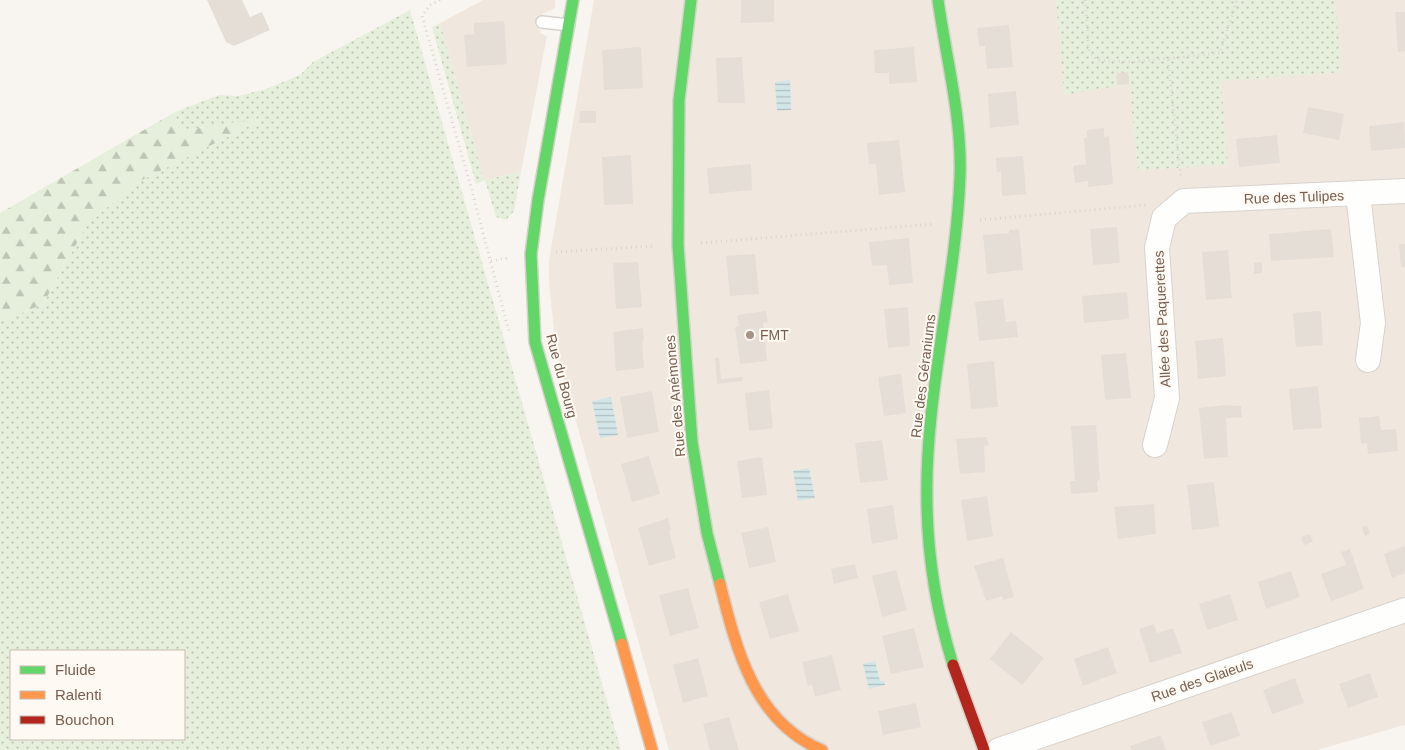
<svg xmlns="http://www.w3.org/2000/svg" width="1405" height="750" font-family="Arial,sans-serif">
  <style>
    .residential { fill: #f0e8de }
    .green { fill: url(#green-dots); fill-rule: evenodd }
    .forest { fill: url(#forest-firs) }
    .water { fill: url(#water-rules) }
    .building { fill: #e5ded7 }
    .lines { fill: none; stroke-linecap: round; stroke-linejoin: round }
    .lane-casing { stroke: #d8d2cd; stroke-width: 14 }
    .street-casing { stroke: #d8d2cd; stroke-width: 26 }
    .fast-casing { stroke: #d6d1ca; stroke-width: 14 }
    .slow-casing { stroke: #d6d1ca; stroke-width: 14 }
    .jam-casing { stroke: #d6d1ca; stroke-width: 14 }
    .path { stroke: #dbd5d0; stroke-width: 3; stroke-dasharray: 1 4; stroke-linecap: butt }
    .lane { stroke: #fefefd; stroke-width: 11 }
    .street { stroke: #fefefd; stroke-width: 24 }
    .fast { stroke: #63d668; stroke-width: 11 }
    .slow { stroke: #ff974d; stroke-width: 11 }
    .jam { stroke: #b3261e; stroke-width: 11 }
    .poi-dot { fill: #a49387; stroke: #fefaf3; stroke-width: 2 }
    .labels { text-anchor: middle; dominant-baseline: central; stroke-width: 4; stroke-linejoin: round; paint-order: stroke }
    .street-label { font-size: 14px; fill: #775e4f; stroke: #fefaf3 }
    .poi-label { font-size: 14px; fill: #775e4f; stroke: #fefaf3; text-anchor: start }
  </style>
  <defs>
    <pattern id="green-dots" width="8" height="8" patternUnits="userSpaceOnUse" patternTransform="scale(1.25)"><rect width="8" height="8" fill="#e6efdb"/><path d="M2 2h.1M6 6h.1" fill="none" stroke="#bfc5b4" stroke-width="1.8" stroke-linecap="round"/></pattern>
    <pattern id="forest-firs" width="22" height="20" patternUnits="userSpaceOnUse" patternTransform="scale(1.25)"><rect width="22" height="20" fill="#e6efdb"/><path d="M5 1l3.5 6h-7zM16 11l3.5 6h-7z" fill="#bfc5b4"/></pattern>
    <pattern id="water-rules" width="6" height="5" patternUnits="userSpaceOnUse" patternTransform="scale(1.25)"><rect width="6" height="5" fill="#d2e6e9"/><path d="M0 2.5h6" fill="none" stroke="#afbebf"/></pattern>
  </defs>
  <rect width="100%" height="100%" fill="#f8f5f0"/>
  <path class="residential" d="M483,0h72v8l-13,6 -2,19 7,3 -26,136 -37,8 -44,-157z
    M594,0h811v725l-88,25h-648l-113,-399 -7,-68v-23z"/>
  <path class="green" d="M1056,0h279l7,72 -121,9 7,84 -90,5 -9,-86 -65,11z
    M410,10l211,740h-621v-428l43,-18 45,-81 52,-42 125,-63 -86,13 -4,-19 44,-17 19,1 28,-7 34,-14 13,-13zM11,651h173v88h-173z
    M440,23l44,157 37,-8 -7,39 -8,9 -10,-3 -11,-37 -9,4 -44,-157z"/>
  <path class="forest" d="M175,112l4,19 88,-14 -127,64 -52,42 -45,81 -43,18v-109z"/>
  <path class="water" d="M790,80l1,30 -14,1 -2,-29z
    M611,397l7,38 -18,3 -8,-37z
    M809,468l6,30 -17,3 -5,-30z
    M875,661l5,20h4l1,4 -16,4 -6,-25z"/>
  <path class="building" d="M207,0h35l8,17 12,-5 8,18 -36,16 -8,-4z
    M741,0h33v22l-33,1z
    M1395,12h10v39l-7,1z
    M504,21l3,43 -40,3 -3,-32 10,-1v-11z
    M1009,25l4,42 -26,2 -2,-23h-6l-2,-18z
    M641,47l2,41 -39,2 -2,-40z
    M914,47l3,35 -28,2v-11h-14l-1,-23z
    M742,57l3,46h-27l-2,-45z
    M1128,72l1,12 -12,1v-12z
    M1016,91l3,34 -29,3 -2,-34z
    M1308,107l36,7 -5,26 -36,-7z
    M580,111h16v12h-17z
    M1404,122l1,26 -34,3 -2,-25z
    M1104,128v9l5,-1 4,48 -25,3v-6l-13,2 -2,-17 13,-2 -2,-26h3v-8z
    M1277,135l3,28 -41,4 -3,-28z
    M899,140l6,52 -26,3 -3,-31h-7l-2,-21z
    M631,155l2,49 -29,1 -2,-48z
    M1023,156l3,38 -24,2 -1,-24h-4l-1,-14z
    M751,164l1,26 -43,4 -2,-26z
    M1117,227l3,36 -27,2 -3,-36z
    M1019,229l4,41 -36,4 -4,-39 26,-2v-3z
    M1331,229l3,28 -63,4 -2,-27z
    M909,238l4,45 -24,2 -2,-20 -15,1 -3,-24z
    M1399,244h6v23h-4z
    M1228,250l4,48 -26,2 -4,-48z
    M755,254l4,40 -29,2 -4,-40z
    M638,262l4,45 -26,2 -3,-46z
    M1262,262v11l-8,1v-11z
    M1127,292l2,27 -45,4 -2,-27z
    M1003,299l3,23 10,-1 2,16 -39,4 -4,-39z
    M908,307l2,39 -22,2 -4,-39z
    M766,311l2,11 -5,1 4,38 -27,3 -5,-37 4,-1 -2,-11z
    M1321,311l2,34 -27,2 -3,-34z
    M643,328l1,12 -2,1 2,27 -28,3 -3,-39z
    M1223,338l3,38 -28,3 -3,-38z
    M1126,353l5,45 -26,2 -4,-45z
    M715,358h4l2,21 21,-2 1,4 -26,3z
    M994,361l4,46 -27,2 -4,-45z
    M901,374l5,39 -22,3 -6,-39z
    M1318,386l4,42 -29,2 -4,-41z
    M769,390l4,38 -24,3 -4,-38z
    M652,391l7,41 -32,6 -7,-41z
    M1225,405l16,1 1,11 -16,1 2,39 -24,2 -5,-51z
    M1379,416l2,14 15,-1 2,22 -30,3 -1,-11 -6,1 -2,-26z
    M1096,425l4,55 -3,1 1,11 -27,2 -1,-13h5l-4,-55z
    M982,437h5l2,8 -5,1 1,26 -25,2 -4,-35z
    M882,440l6,40 -28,3 -5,-40z
    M649,456l11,38 -28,8 -11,-38z
    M762,457l5,38 -25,3 -5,-37z
    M1214,482l5,45 -27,3 -5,-45z
    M987,496l6,40 -26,5 -6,-41z
    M1154,504l2,30 -38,5 -4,-32z
    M893,505l5,34 -26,5 -5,-35z
    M668,518l3,12 -2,1 7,27 -27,8 -11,-38z
    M1367,526l3,8 -5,2 -3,-9z
    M768,527l8,35 -27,6 -8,-35z
    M1310,534l3,8 -9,3 -3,-8z
    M1405,546v27l-13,5 -8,-24z
    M1350,549l14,40 -33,12 -10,-27 25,-9 -5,-13z
    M1003,558l11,39 -11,3 -1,-4 -16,5 -12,-35z
    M855,564l3,14 -24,6 -3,-15z
    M896,570l11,40 -25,7 -10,-41z
    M1291,571l9,26 -34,12 -8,-27z
    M688,588l11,40 -29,8 -11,-41z
    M788,594l11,37 -29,8 -11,-37z
    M1230,594l8,26 -31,10 -8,-26z
    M1154,624l3,9 16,-5 9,25 -32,10 -11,-34z
    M914,628l10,39 -33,7 -9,-38z
    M1011,632l33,26 -22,27 -32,-26z
    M1108,647l9,26 -34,13 -9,-27z
    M832,655l9,35 -26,7 -3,-12 -4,1 -6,-24z
    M698,658l10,38 -25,7 -10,-38z
    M1370,673l8,24 -30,11 -9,-24z
    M1295,678l9,25 -32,11 -9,-24z
    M916,703l5,24 -38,8 -5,-24z
    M1232,712l8,24 -30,10 -8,-24z
    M729,717l10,33h-29l-7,-26z
    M1161,735l5,15h-35l-1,-4z"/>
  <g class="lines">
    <g class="lane-casing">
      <path id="lane" d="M542,22l27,3"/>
    </g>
    <g class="street-casing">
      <path id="street" d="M1358,194l15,129 -5,37
        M1155,445l12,-47 -10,-150 7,-30 20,-17 221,-10
        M999,750l406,-140"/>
    </g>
    <g class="fast-casing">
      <path id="fast" d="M573,0l-35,200 -7,54 4,88 87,302
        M691,0l-12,100 -1,145 14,197 15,91 13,51
        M938,0c8,58 24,117 22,176 -4,110 -36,219 -33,330 1,54 10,107 26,159"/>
    </g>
    <g class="slow-casing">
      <path id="slow" d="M720,584c16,64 34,138 102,166
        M622,644l30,106"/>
    </g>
    <g class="jam-casing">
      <path id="jam" d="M953,665l31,85"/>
    </g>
    <path class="path" d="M440,0l-10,5 -8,11 49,171 38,145
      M1085,0l4,51 8,9 35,2 88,-9 17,-53
      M1168,60l13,119
      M980,220l166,-15
      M701,243l233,-19
      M556,252l99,-6
      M491,261l17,-3"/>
    <use href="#lane" class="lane"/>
    <use href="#street" class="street"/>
    <use href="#fast" class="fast"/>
    <use href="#slow" class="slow"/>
    <use href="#jam" class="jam"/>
  </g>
  <circle class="poi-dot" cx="750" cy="335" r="5"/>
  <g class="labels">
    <g class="street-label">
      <text transform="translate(1294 197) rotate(-2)">Rue des Tulipes</text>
      <text transform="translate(1162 319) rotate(-93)">Allée des Paquerettes</text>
      <text transform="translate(562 376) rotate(75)">Rue du Bourg</text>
      <text transform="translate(923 376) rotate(-83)">Rue des Géraniums</text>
      <text transform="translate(675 396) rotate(-95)">Rue des Anémones</text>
      <text transform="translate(1202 680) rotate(-19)">Rue des Glaieuls</text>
    </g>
    <g class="poi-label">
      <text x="760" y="335">FMT</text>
    </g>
  </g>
  <rect x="10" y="650" width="175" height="90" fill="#fefaf3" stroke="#c8bcb1"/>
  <rect x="20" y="666" width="25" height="8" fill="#63d668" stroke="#c8bcb1"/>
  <text x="55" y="675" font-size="15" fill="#775e4f">Fluide</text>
  <rect x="20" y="691" width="25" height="8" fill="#ff974d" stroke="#c8bcb1"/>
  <text x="55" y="700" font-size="15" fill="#775e4f">Ralenti</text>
  <rect x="20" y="716" width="25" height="8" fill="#b3261e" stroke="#c8bcb1"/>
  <text x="55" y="725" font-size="15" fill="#775e4f">Bouchon</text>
</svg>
